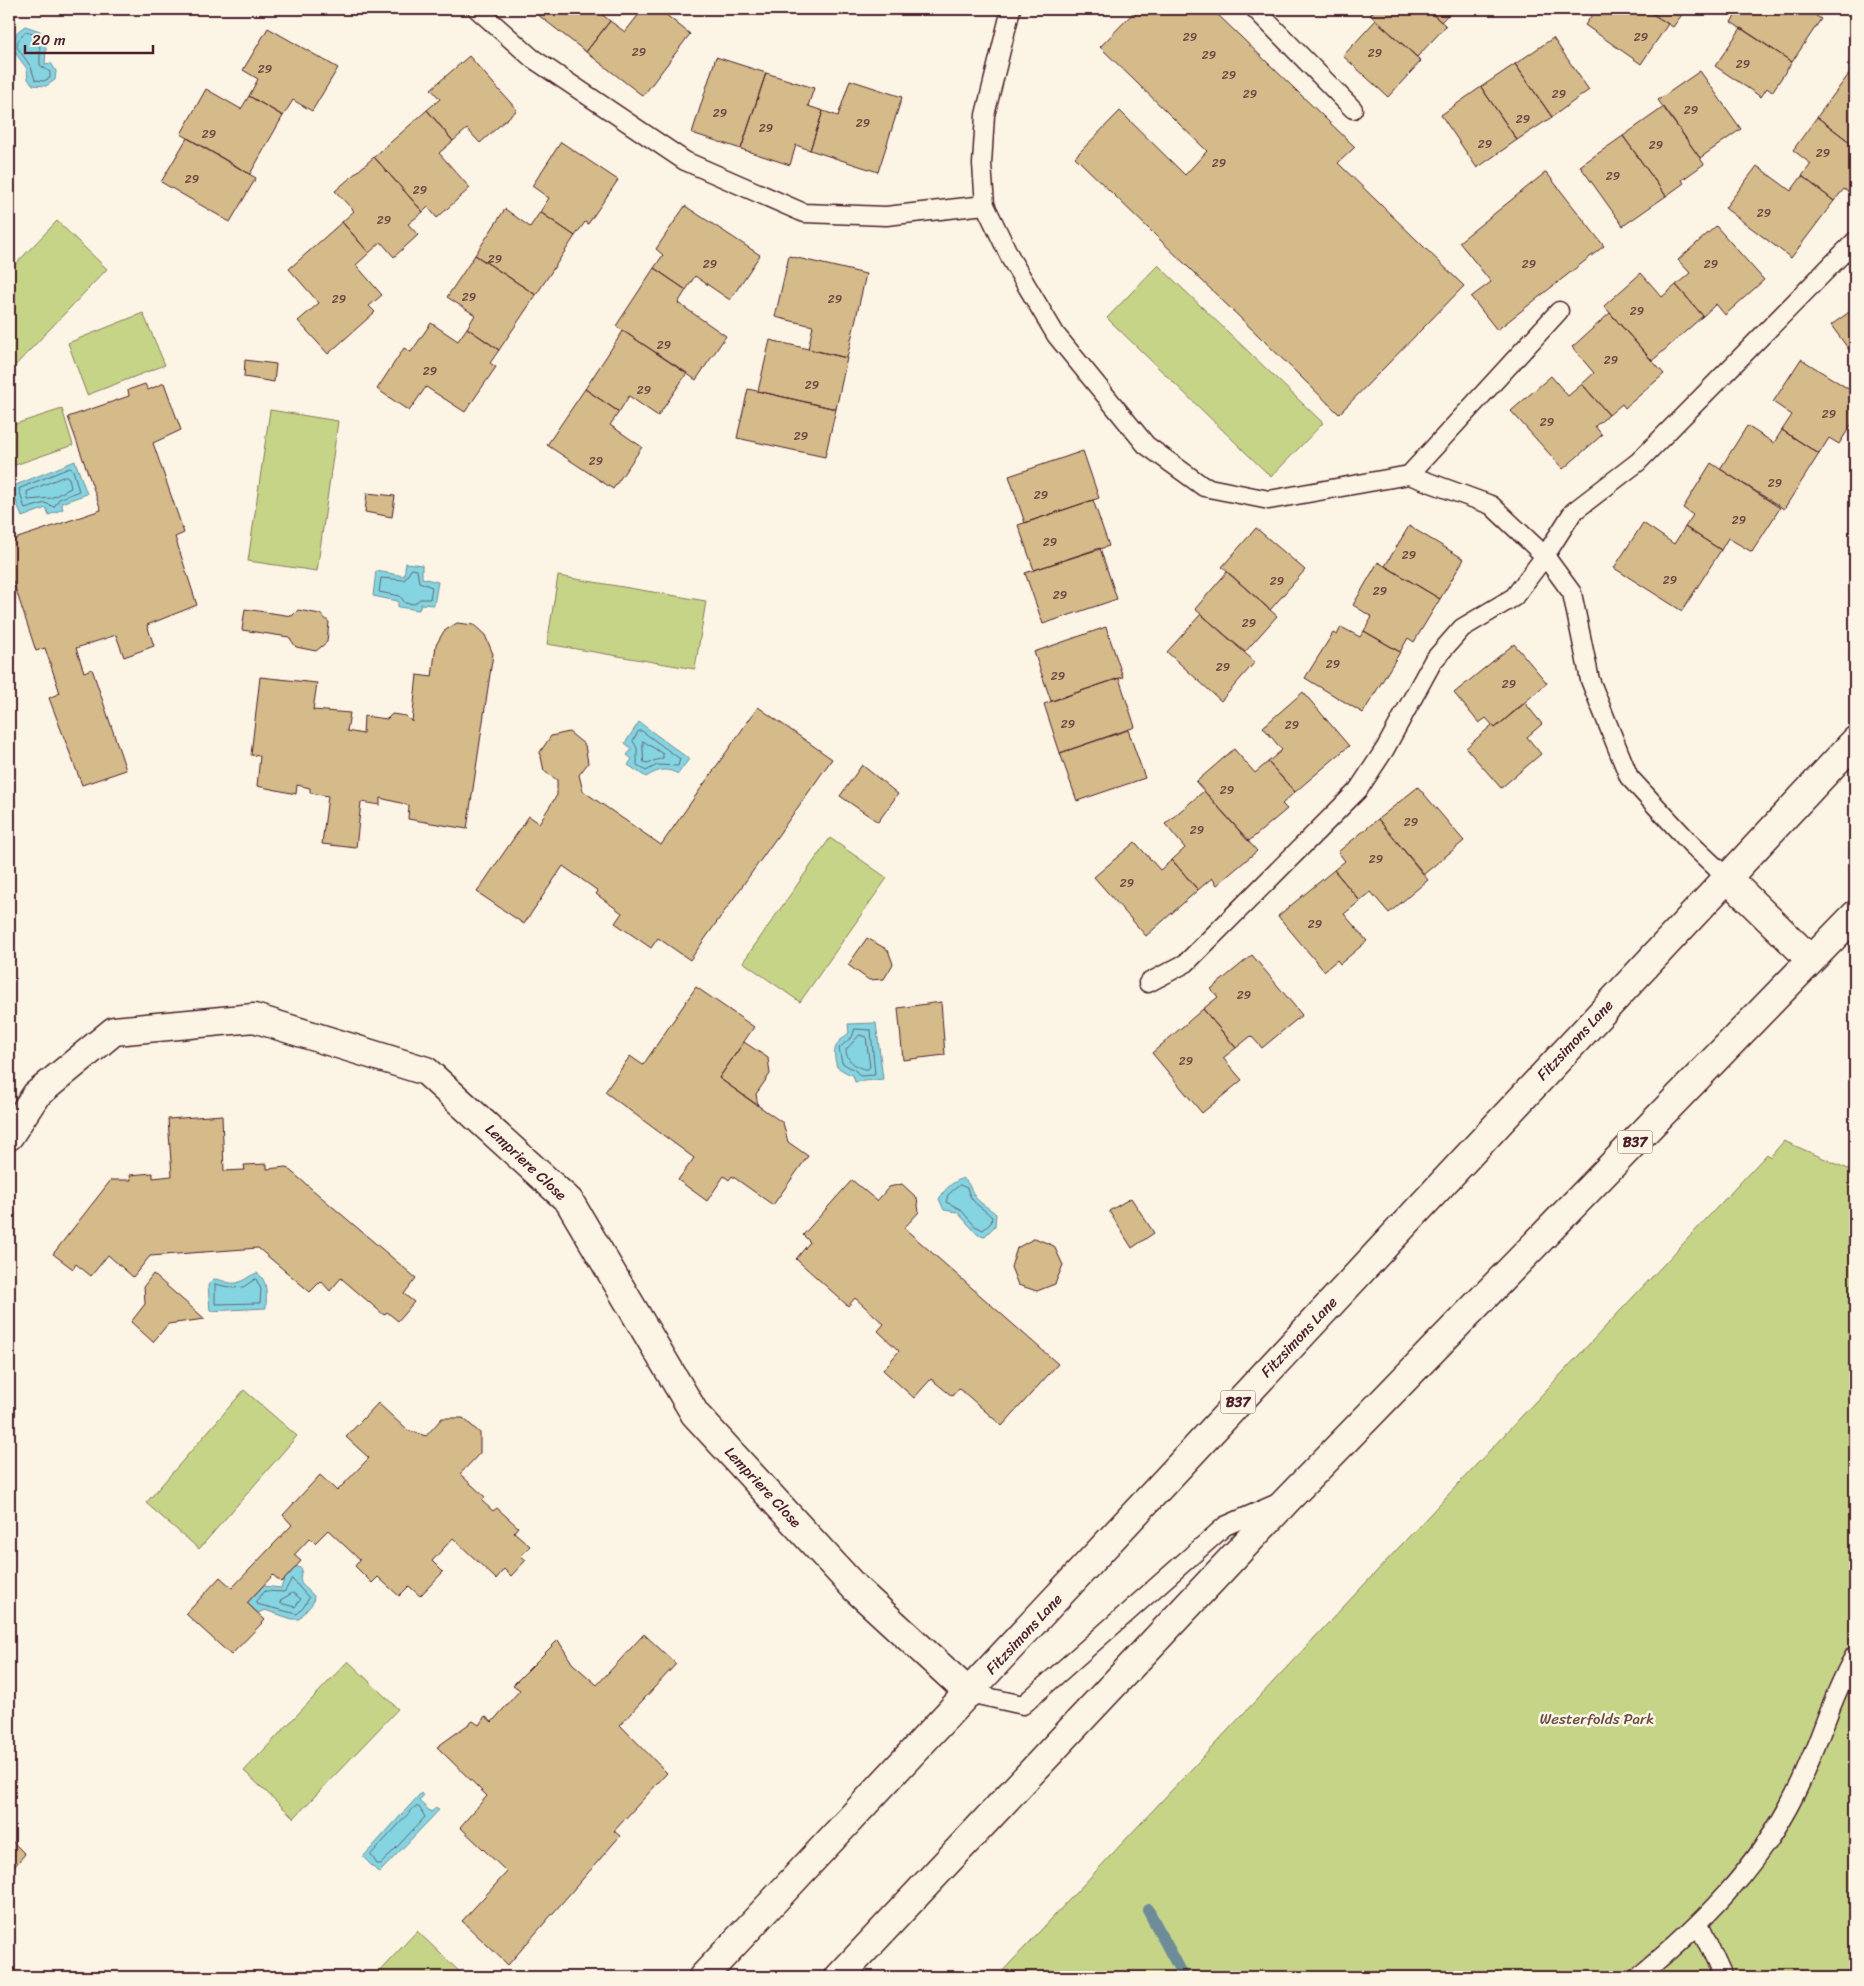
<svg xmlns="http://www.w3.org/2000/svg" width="1864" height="1986" font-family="Sriracha,sans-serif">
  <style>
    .green { fill: #c6d488; stroke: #887a5a }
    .water { fill: #85d4e1; stroke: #6d8c98 }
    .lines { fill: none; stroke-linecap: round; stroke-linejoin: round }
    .shore { stroke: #626774; stroke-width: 1 }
    .stream { stroke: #6d8c98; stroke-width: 12 }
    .building { fill: #d5ba8a; stroke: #4a1f2b }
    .lane-casing { stroke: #4a1f2b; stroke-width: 21 }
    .street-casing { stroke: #4a1f2b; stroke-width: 31 }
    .primary-casing { stroke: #4a1f2b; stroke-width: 31 }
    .lane { stroke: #fcf5e5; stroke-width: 18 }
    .street { stroke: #fcf5e5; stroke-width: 28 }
    .primary { stroke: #fcf5e5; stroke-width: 28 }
    .labels { text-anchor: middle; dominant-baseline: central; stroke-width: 5; stroke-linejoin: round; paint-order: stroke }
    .number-label { font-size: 12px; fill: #6d4643 }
    .shield { fill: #fcf5e5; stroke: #7f5f63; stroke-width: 1 }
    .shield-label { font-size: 14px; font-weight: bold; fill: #4a1f2b }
    .street-label { font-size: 15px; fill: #4a1f2b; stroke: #fcf5e5 }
    .park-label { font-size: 15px; fill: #694c42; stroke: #fcf5e5 }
  </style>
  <rect width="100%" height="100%" fill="#fcf5e5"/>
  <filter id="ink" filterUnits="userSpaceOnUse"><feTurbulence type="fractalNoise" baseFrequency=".02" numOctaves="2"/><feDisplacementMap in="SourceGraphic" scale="10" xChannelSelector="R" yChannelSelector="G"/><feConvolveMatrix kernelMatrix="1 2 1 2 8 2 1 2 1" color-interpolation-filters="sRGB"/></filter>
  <g filter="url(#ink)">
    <path class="green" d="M57,221l50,48 -98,103v-101z
      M1158,265l165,158 -52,54 -164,-159z
      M143,313l22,52 -78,30 -19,-52z
      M62,409l11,36 -61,21 -3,-9v-31z
      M270,410l68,11 -21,150 -69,-10z
      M558,576l148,25 -11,68 -148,-25z
      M830,838l57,40 -87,124 -57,-40z
      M1784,1141l71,31v805h-858l770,-823 3,3z
      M244,1390l53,46 -98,113 -53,-46z
      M348,1661l50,48 -104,109 -50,-47z
      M417,1931l48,46h-91z"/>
    <path class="water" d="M25,26l15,5 6,18 -1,15 6,-1 5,8 -1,9 -9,6 -13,-1 -5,-6 -1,-10 -16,-22 6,-15z
      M75,461l12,33 -26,9 2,6 -14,6 -3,-7 -24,9 -11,-30z
      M406,563l16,2v13l16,4 -4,23 -13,-1 -2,6 -21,-3v-6l-25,-5 3,-25 28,5z
      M639,722l50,37 -11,15c-13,-7 -20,-4 -32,3l-18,-12 4,-6 -5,-4 5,-6 -7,-6z
      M876,1023l7,56 -28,3 -2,-7 -6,-2 -10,-6c-5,-17 -3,-23 12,-34l-1,-9z
      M963,1178c7,6 7,10 11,17 4,8 16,13 22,19l-1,12 -10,10 -7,-1 -21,-23 -13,-2 -5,-11c6,-10 13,-17 24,-21z
      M257,1273c12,8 9,23 9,35l-56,3 -2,-26 6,-6c6,0 11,3 16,4 11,2 17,-7 27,-10z
      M296,1566l6,3c-5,18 2,15 12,27l-1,7 -14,16h-7l-27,-9 -7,3 -11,-10 16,-17 18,2 3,-8z
      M421,1793l2,3 -4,5 12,11 5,-4 3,2 -60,63 -16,-16z"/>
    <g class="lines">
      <path class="shore" d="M26,32l11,3 3,14v16l10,7v6l-6,3 -9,-1 -4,-13 -14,-20 1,-6z
        M70,468l3,2 6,21 -20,8 -5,8 -9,-4 -20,6 -6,-20z
        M66,476l3,2 2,10 -20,10 -23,2 -1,-8z
        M412,569l5,1 2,12 13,5 -2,12h-10l-6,5 -9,-1 -5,-7 -21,-4 2,-14 23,2z
        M639,731h3l38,28 -2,7 -21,-1 -11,6 -9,-6v-17l-4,-7z
        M643,741l20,13v4l-16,5 -3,-1z
        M855,1029l16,1 4,45 -15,1 -4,-5 -14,-8 -3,-15 13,-11z
        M860,1035l6,2 4,30 -2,2c-9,1 -23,-9 -22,-19z
        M960,1185l7,3c5,17 13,17 25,29l-1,6 -8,7 -8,-4 -15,-17 -14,-7 2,-7z
        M256,1279l5,10 -1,14 -45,1v-20l18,4 10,-1z
        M292,1579l17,19 -6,10 -6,6 -41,-10v-3l9,-10 19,1z
        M293,1593l8,6 -6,8 -15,-4 1,-3z
        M415,1807h4l6,10 -44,47h-4l-6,-9z"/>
      <path class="stream" d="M1148,1910l36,67"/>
    </g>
    <path class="building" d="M535,9h66l-2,3 11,9 -24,31 -53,-41z
      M643,9h16l31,25 -47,62 -57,-44 24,-31 15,11z
      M1137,9h75l143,138 -17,16 126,123 -125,128 -264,-257 45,-46 65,64 22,-24 -107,-104z
      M1376,9h51l19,17 -29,31 -47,-42z
      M1427,9h26l-12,13z
      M1596,9h49l23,15 -27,40 -56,-39z
      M1645,9h41l-13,18z
      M1740,9h66l15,10 -29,43 -61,-40z
      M1376,20l45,41 -33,36 -45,-41z
      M268,28l70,40 -26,43 -19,-11 -10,16 -34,-20 9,-17 -15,-9z
      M1741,28l51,34 -20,30 -5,-4 -6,9 -46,-31z
      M1553,38l36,52 -37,27 -37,-53z
      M1855,54v18l-8,-7z
      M469,56l48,54 -37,33 -13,-14 -14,12 -26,-31 13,-11 -9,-10z
      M716,57l50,16 -25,76 -49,-16z
      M1515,64l37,53 -35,23 -36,-53z
      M1852,70l3,2v74l-38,-29z
      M1700,71l41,58 -41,29 -42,-58z
      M766,73l48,15 -6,18 15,5 -13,39 -14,-5 -6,20 -49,-16z
      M850,80l52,17 -24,75 -68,-22 13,-39 15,5z
      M1481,87l36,53 -40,28 -36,-53z
      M206,89l35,20 8,-13 34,20 -33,58 -69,-40z
      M1664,107l40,57 -22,16 2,3 -18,13 -43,-60z
      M427,110l26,31 -14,12 31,35 -33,30 -9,-11 -5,5 -49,-55z
      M1817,117l38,29v42l-4,6 -7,-5 -10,12 -32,-25 9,-12 -18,-14z
      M1623,136l43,60 -43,30 -43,-60z
      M187,138l69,40 -26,44 -69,-40z
      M561,142l57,38 -30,44 -3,-2 -10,14 -35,-24 9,-14 -17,-12z
      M374,157l49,55 -15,12 10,11 -24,22 -13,-15 -12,11 -27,-31 12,-11 -19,-20z
      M1757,166l34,25 11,-15 32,25 -43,57 -66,-50z
      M1546,172l58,74 -107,84 -26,-33 20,-15 -32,-40z
      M685,206l75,49 -30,45 -35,-24 -9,14 -32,-22 9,-13 -7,-6z
      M505,209l25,18 10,-15 35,24 -39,59 -61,-40z
      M342,222l27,31 -13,12 26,30 -13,11 6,6 -47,42 -30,-33 21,-18 -30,-34z
      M1716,226l48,54 -39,35 -9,-11 -13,12 -27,-31 14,-12 -12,-13z
      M475,255l61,40 -37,55 -32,-22 8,-13 -28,-18z
      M789,256l77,18 -19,84 -39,-9 5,-23 -38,-9z
      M654,268l32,22 -8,13 48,33 -30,44 -80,-54z
      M1641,273l21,24 14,-12 27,31 -51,45 -48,-55z
      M1855,308v50l-24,-33z
      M1610,313l54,61 -39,34 -3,-4 -13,11 -27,-31 12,-11 -22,-26z
      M431,323l27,18 9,-13 32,22 -9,13 6,4 -31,45 -39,-25 -17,24 -32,-22 27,-41 7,4z
      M623,331l64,42 -29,43 -29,-20 -10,16 -34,-23z
      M770,340l77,18 -11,51 -78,-18z
      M1801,359l54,34v26l-16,25 -10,-6 -10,16 -37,-24 10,-15 -19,-13z
      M245,360l31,4 -2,18 -30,-5z
      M1551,376l17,20 14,-12 27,31 -14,11 7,9 -39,34 -52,-58z
      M164,383l17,47 -28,13 31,90 -9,4 22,68 -50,20 7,21 -30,11 -8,-22 -40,13 8,24 8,-3 34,101 -44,15 -33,-87 11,-5 -15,-45 -9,3 -23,-70 -4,1v-41l92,-31 -33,-93 61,-21 -1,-6 17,-6 3,6z
      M585,389l34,23 -9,13 32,22 -29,42 -66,-44z
      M748,389l88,20 -11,48 -88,-19z
      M1747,426l27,17 8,-13 37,24 -35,55 -64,-40z
      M1083,451l16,47 -74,25 -16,-47z
      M1711,463l69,45 -28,44 -24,-14 -7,12 -36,-23 8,-12 -10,-7z
      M367,493l28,3 -3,21 -27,-5z
      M1093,500l16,46 -75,24 -16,-45z
      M1643,523l31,21 11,-17 36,23 -39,61 -68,-43z
      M1409,526l55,33 -24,40 -55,-33z
      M1256,528l49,42 -35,40 -48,-43z
      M1100,548l17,51 -74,25 -18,-51z
      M1378,562l62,37 -26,43 -6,-4 -8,14 -36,-21 8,-14 -19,-12z
      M1227,572l50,44 -32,36 -50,-43z
      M245,609l47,7 6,-6 22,4 9,8 -2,20 -11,9 -20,-4 -7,-10 -47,-7z
      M1201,614l54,48 -34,39 -54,-49z
      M457,623l17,2 11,10 8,19 -26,175 -59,-10 1,-14 -29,-7v7l-19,-3 -5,46 -34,-4 6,-48 -18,-3v-5l-13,-3 -1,9 -39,-8 3,-30 -9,-1 9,-78 57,6 -4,27 37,3 -3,18 16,3 1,-18 23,3 5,-5 14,2 6,6 5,-47 15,2 4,-32 8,-14z
      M1106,627l17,50 -72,24 -17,-49z
      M1341,627l19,10 4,-6 36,21 -37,61 -58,-35 28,-45 4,2z
      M1514,644l33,39 -52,45 -9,-10 -7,5 -25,-30z
      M1119,678l16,49 -75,26 -16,-49z
      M1303,692l46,54 -54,46 -27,-30 14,-12 -19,-23z
      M1525,703l17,21 -15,13 14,17 -40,34 -35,-40 26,-23 3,3z
      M758,707l74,52 -142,201 -32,-22 -7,10 -36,-25 7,-10 -26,-19 2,-3 -35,-25 -39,58 -47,-32 52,-76 10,7 18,-28v-15l-13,-9 -4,-19 11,-16 18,-4 16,13 3,18 -9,12 4,16 78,54z
      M1128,730l17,48 -68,23 -17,-48z
      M1234,749l21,24 13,-11 27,30 -13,12 5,5 -38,32 -53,-59z
      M862,765l36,29 -20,28 -38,-26z
      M1418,787l46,54 -40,33 -46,-55z
      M1204,791l53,60 -40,34 -5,-7 -14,12 -26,-30 13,-12 -20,-24z
      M1378,819l50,61 -39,33 -18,-21 -11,9 -26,-31 11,-9 -7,-9z
      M1135,842l25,28 12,-10 26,30 -52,46 -52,-59z
      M1334,870l26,31 -16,13 23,27 -27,23 -3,-4 -13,11 -46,-55z
      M867,938l21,12 5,14 -9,15 -15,1 -21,-15z
      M1252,955l50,60 -40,33 -11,-12 -15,12 -33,-39 15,-12 -7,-8z
      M696,987l58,40 -35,51 64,45 5,19 20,14 -35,49 -41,-29 -3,4 -5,-4 -17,25 -29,-21 16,-22 -89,-66 25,-36 13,9z
      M941,1002l4,53 -42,5 -5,-52z
      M1203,1009l33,39 -13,10 19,22 -40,33 -50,-60z
      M744,1042l24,16 2,16 -14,20 2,12 -39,-28z
      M222,1115l2,56 21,-1 -1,-5 23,-1v5l19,-2 130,111 -12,16 10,8 -16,19 -11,-9 -3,3 -43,-37 -11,13 -9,-10 -11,11 -52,-44 -108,8 -17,21 -25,-22 -17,21 -15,-12 -3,5 -20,-15 58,-74h20l-1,-5 23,-2v5l19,-2 -4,-57z
      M852,1180l25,21 12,-14 13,-3 15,14 2,14 -15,16 154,136 -56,62 -43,-38 -7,8 -21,-17 -17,19 -31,-28 16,-19 -21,-20 6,-7 -29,-26 -7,8 -52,-47 14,-17 -7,-7z
      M1131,1198l23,35 -22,15 -23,-37z
      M1035,1238l19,8 9,19 -8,19 -18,7 -19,-6 -7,-18 6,-19z
      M153,1274l52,45 -37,5 -15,18 -22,-20 14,-18 -1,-18z
      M378,1403l29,27 19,6 16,-18h21l17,15v20l-20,21 25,23 -3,4 11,10 4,-3 21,19 -4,5 16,14 -9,10 5,4 -15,16 -7,-7 -8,10 -43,-41 -21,23 11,11 -23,24 -11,-10 -10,10 -21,-19 -6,6 -17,-17 5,-6 -32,-30 -13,13 -5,-5 -16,17 7,6 -17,19 -3,2 -8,-7 -26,28 18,17 -34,35 -45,-41 34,-37 12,11 60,-63 -9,-10 37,-40 17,16 32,-33 -23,-21z
      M644,1634l32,30 -56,61 47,48 -53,58 6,5 -112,129 -46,-44 45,-49 -47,-45 27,-31 -50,-49 36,-26 6,4 6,-9 7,6 28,-32 -7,-5 45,-45 14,23 25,22z
      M9,1838l16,16 -16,19z"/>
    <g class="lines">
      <g class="lane-casing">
        <path id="lane" d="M477,9l55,49 153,103 119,52 82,3 99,-11
          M1011,9l-26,106 -3,49 3,41 27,56 44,74 90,110 58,42 65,13 140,-25 82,30 54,51 27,37 18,87 39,97 62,67 35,33
          M1255,9l98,100
          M1409,475l150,-164
          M1148,983l38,-20 172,-173 27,-41 48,-88 29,-33 52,-31 31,-41 28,-44 65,-50 217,-221
          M969,1693l54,12 202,-179 53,-23
          M1699,1924l24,53
          M1638,1977c62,-51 121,-110 157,-183 23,-45 35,-95 60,-139"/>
      </g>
      <g class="street-casing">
        <path id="street" d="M9,1136l27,-41 78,-64 140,-13 172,53 143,130 126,213 160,174 114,105"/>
      </g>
      <g class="primary-casing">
        <path id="primary" d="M1726,877l85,83
          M703,1977l1152,-1236
          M839,1977l449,-478 567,-584"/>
      </g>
      <use href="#lane" class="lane"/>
      <use href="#street" class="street"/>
      <use href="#primary" class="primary"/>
    </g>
  </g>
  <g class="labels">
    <g class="number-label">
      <text x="1190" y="37">29</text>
      <text x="1641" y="37">29</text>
      <text x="639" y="52">29</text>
      <text x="1375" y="53">29</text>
      <text x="1209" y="55">29</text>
      <text x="1743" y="64">29</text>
      <text x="265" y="69">29</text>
      <text x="1229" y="75">29</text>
      <text x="1250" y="94">29</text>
      <text x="1559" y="94">29</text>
      <text x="1691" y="110">29</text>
      <text x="720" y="113">29</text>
      <text x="1523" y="119">29</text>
      <text x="863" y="123">29</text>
      <text x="766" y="128">29</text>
      <text x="209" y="134">29</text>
      <text x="1485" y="144">29</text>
      <text x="1656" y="145">29</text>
      <text x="1823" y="153">29</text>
      <text x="1219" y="163">29</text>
      <text x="1613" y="176">29</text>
      <text x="192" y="179">29</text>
      <text x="420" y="190">29</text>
      <text x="1764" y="213">29</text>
      <text x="384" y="220">29</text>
      <text x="495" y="259">29</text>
      <text x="710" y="264">29</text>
      <text x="1529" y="264">29</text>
      <text x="1711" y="264">29</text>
      <text x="469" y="297">29</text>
      <text x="339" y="299">29</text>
      <text x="835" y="299">29</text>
      <text x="1637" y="311">29</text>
      <text x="664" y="345">29</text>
      <text x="1611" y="360">29</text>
      <text x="430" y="371">29</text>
      <text x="812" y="385">29</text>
      <text x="644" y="390">29</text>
      <text x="1829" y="414">29</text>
      <text x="1547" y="422">29</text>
      <text x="801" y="436">29</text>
      <text x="596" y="461">29</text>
      <text x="1775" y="483">29</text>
      <text x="1041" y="495">29</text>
      <text x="1739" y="520">29</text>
      <text x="1050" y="542">29</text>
      <text x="1409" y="555">29</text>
      <text x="1670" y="580">29</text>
      <text x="1277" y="581">29</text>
      <text x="1380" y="591">29</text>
      <text x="1060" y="595">29</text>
      <text x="1249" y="623">29</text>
      <text x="1333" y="664">29</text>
      <text x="1223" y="667">29</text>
      <text x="1058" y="676">29</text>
      <text x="1509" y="684">29</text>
      <text x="1068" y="724">29</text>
      <text x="1292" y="725">29</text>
      <text x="1227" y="790">29</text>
      <text x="1411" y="822">29</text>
      <text x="1197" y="830">29</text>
      <text x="1376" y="859">29</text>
      <text x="1127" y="883">29</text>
      <text x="1315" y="924">29</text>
      <text x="1244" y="995">29</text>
      <text x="1186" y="1061">29</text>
    </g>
    <g class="shield">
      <rect x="1617.5" y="1130.5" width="35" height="23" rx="4"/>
      <rect x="1220.5" y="1390.5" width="35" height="23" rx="4"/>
    </g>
    <g class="shield-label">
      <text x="1635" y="1142">B37</text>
      <text x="1238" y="1402">B37</text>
    </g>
    <g class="street-label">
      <text transform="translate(1575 1040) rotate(-47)">Fitzsimons Lane</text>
      <text transform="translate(526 1162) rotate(43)">Lempriere Close</text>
      <text transform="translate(1299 1337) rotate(-47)">Fitzsimons Lane</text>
      <text transform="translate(763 1487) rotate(47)">Lempriere Close</text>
      <text transform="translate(1024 1634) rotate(-47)">Fitzsimons Lane</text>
    </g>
    <g class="park-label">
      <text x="1597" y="1719">Westerfolds Park</text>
    </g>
  </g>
  <rect width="1864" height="1986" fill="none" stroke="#fcf5e5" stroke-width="30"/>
  <rect x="15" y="15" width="1834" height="1956" fill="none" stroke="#4a1f2b" stroke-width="2" filter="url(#ink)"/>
  <path d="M25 45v8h128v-8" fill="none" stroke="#4a1f2b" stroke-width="2.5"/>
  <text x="32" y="45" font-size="15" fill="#4a1f2b" stroke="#fcf5e5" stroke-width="4" paint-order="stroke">20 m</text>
</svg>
